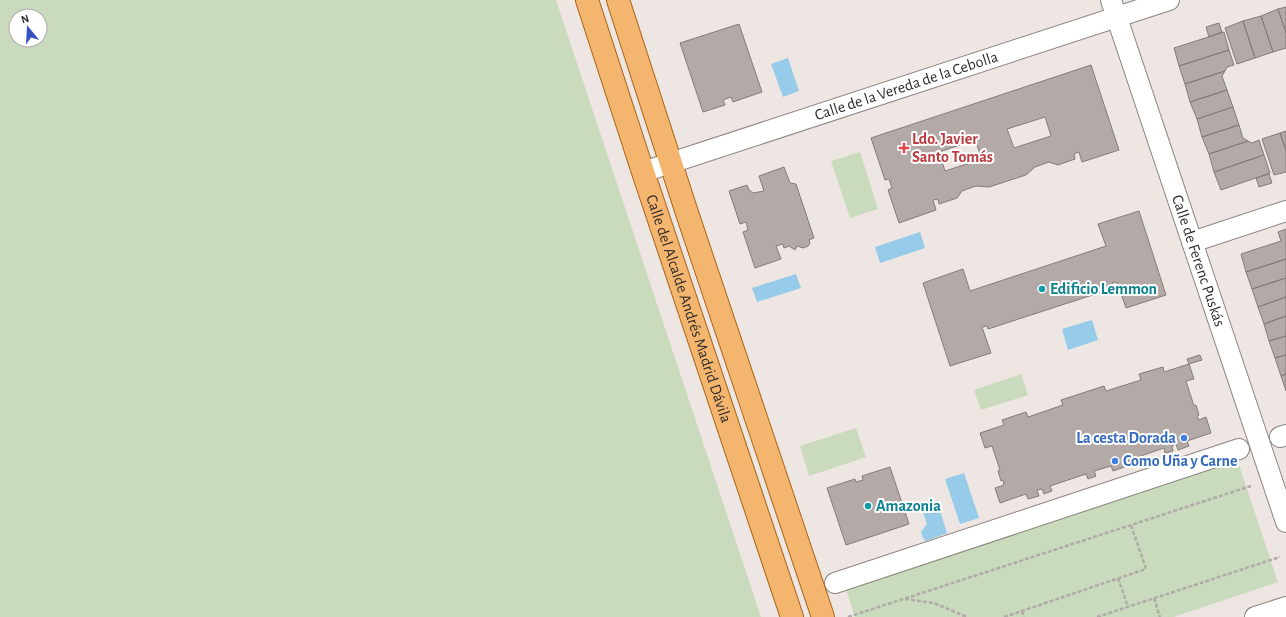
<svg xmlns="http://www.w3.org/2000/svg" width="1286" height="617" font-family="'Alegreya Sans',sans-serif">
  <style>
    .green { fill: #cadabd; fill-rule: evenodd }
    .water { fill: #96cce9 }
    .building { fill: #b3aaa8; stroke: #847c7a; fill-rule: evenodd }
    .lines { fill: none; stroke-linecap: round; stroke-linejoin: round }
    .minor-casing { stroke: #8b8480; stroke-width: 22 }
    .major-casing { stroke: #a96418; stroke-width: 24 }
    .path { stroke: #b1aba8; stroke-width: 2.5; stroke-dasharray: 4 2; stroke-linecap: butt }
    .minor { stroke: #fff; stroke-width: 20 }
    .major { stroke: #f4b56f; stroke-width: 22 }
    .health-dot { fill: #e0444e; stroke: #fff; stroke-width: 1.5 }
    .culture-dot { fill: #0f9aa8; stroke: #fff; stroke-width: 1.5 }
    .shop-dot { fill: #3f7fe0; stroke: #fff; stroke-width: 1.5 }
    .labels { text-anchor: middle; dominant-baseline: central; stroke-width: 4; stroke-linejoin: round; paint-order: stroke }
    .street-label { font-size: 16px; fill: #2d2a29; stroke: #fff }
    .health-label { font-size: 16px; font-weight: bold; fill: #be3a42; stroke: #fff; text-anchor: start }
    .culture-label { font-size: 16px; font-weight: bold; fill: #0d838f; stroke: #fff; text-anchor: start }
    .shop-label { font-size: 16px; font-weight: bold; fill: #366cbe; stroke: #fff; text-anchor: end }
  </style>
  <rect width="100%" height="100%" fill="#eee6e2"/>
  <path class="green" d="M0,0h556l205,617h-761zM16,16h24v24h-24z
    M860,152l18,57 -28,9 -19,-57z
    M1021,374l7,21 -47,15 -7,-20z
    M856,428l10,29 -57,19 -9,-30z
    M1232,444l46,138 -104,35h-319l-14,-43z"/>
  <path class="water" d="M788,58l11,33 -16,6 -12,-33z
    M920,232l5,16 -45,15 -5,-16z
    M796,274l5,14 -44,14 -5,-14z
    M1092,320l6,20 -30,10 -6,-21z
    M964,473l15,45 -19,6 -15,-45z
    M938,504l9,29 -21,8 -3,-3 -2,-6 6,-8 -5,-15z"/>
  <path class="building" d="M1286,7v26l-8,-24z
    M1278,9l8,24v15l-13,4 -12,-36z
    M1261,16l12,36 -18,6 -12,-37z
    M1243,21l12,37 -18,6 -12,-36z
    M1219,23l3,9 -13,5 -3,-10z
    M739,24l23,68 -29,10 -2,-5 -8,3 2,5 -22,7 -23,-69z
    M1224,32l5,18 -50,16 -5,-18z
    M1229,50l5,15 -7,2 -2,4 -40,13 -6,-18z
    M1091,65l28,85 -37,12 -3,-10 -5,2 1,5 -17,6 -9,-3 -14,5 -9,8 -37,12 -13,-1 -14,5 -5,7 -18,6 -1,-5 -5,1 3,10 -37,13 -11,-33 4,-2 -3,-9 -4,1 -14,-42zM1045,117l6,19 -37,12 -7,-19zM975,140l7,19 -37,12 -6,-19z
    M1225,71l-3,5 5,14 -37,12 -5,-18z
    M1227,90l6,17 -36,12 -7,-17z
    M1233,107l6,18 -37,12 -5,-18z
    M1239,125l4,13 5,3 -39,13 -7,-17z
    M1286,131v19l-6,-17z
    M1280,133l6,17v22l-12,3 -12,-36z
    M1259,140l5,15 -50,17 -5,-18 39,-13 4,2z
    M1264,155l6,18 -49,17 -7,-18z
    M784,167l6,16 6,1 18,54 -5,2 1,4 -2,2 -5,2 -6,-2 -2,4 -6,-4 -5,2 -1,-4 -7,2 5,13 -26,9 -12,-36 5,-2 -2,-8 -6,2 -11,-33 18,-6 2,5 4,3 11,-2 -5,-15z
    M1269,174l3,9 -13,4 -3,-9z
    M1139,211l27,84 -40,13 -9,-26 -5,1 2,5 -126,41 -1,-3 -5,1 9,26 -41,13 -27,-83 40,-14 7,22 136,-45 -8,-22z
    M1286,229v30l-40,13 -5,-18 40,-13 -3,-9z
    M1286,259v19l-34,11 -6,-17z
    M1286,278v19l-28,10 -6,-18z
    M1286,297v19l-22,8 -6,-17z
    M1286,316v20l-17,5 -5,-17z
    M1286,336v19l-11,3 -6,-17z
    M1200,355l2,5 -13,4 5,15 -8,2 8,25 2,-1 3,10 -2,1 2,4 7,-3 5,16 -24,8 2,5 -11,4 -2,-6 -4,2 1,5 -8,2 -1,-5 -35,12 1,5 -17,6 -2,-5 -17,5 2,5 -8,3 -2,-5 -36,12 2,5 -8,3 -2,-5 -5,1 2,6 -11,3 -2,-5 -26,9 -5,-15 9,-3 -1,-5 -2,1 -3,-10 2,-1 -8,-24 -7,2 -5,-15 24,-8 -2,-5 24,-8 2,5 35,-12 -2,-5 43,-14 2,5 35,-11 -2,-6 24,-7 1,5 25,-8 -2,-5z
    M1286,355v19l-5,2 -6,-18z
    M1286,374v17l-5,-15z
    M890,467l19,57 -63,21 -19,-57 28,-9 1,3 7,-2 -1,-4z"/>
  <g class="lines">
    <g class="minor-casing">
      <g id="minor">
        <path id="s1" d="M1111,0l175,522"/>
        <path id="s2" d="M643,172l526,-172"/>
        <path d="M1192,242l94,-31"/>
        <path d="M1280,437l6,-2"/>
        <path d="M835,583l404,-134"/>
        <path d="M1255,617l31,-10"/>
      </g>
    </g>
    <g class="major-casing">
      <g id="major">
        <path id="s3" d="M587,0l56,172 149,445"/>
        <path d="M618,0l69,213 136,404"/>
      </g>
    </g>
    <path class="path" d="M1118,578l10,29
      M1154,598l6,19
      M905,599l29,4 33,14
      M1022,611l2,6
      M848,617l403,-131
      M1004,617l142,-48 -15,-44
      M1097,617l183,-60"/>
    <use href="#minor" class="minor"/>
    <use href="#major" class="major"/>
  </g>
  <path class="health-dot" d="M902 142h4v4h4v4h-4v4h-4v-4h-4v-4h4z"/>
  <g class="culture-dot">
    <circle cx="1042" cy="289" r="4"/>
    <circle cx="868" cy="506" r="4"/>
  </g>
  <g class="shop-dot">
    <circle cx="1184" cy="438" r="4"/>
    <circle cx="1115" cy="461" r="4"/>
  </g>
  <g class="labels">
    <g class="street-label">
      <text stroke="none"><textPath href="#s2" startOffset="277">Calle de la Vereda de la Cebolla</textPath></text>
      <text stroke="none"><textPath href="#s1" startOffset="275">Calle de Ferenc Puskás</textPath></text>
      <text stroke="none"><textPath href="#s3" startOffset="325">Calle del Alcalde Andrés Madrid Dávila</textPath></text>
    </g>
    <g class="health-label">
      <text x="912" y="139">Ldo. Javier<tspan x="912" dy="18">Santo Tomás</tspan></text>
    </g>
    <g class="culture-label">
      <text x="1050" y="289">Edificio Lemmon</text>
      <text x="876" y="506">Amazonia</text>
    </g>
    <g class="shop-label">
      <text x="1176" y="438">La cesta Dorada</text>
      <text x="1123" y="461" text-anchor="start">Como Uña y Carne</text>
    </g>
  </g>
  <g transform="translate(28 28) rotate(342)"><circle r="19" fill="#ffffff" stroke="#abaaa9"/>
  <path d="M0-3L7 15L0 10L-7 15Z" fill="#3450c1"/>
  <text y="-6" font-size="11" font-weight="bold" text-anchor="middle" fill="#2d2a29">N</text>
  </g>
</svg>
